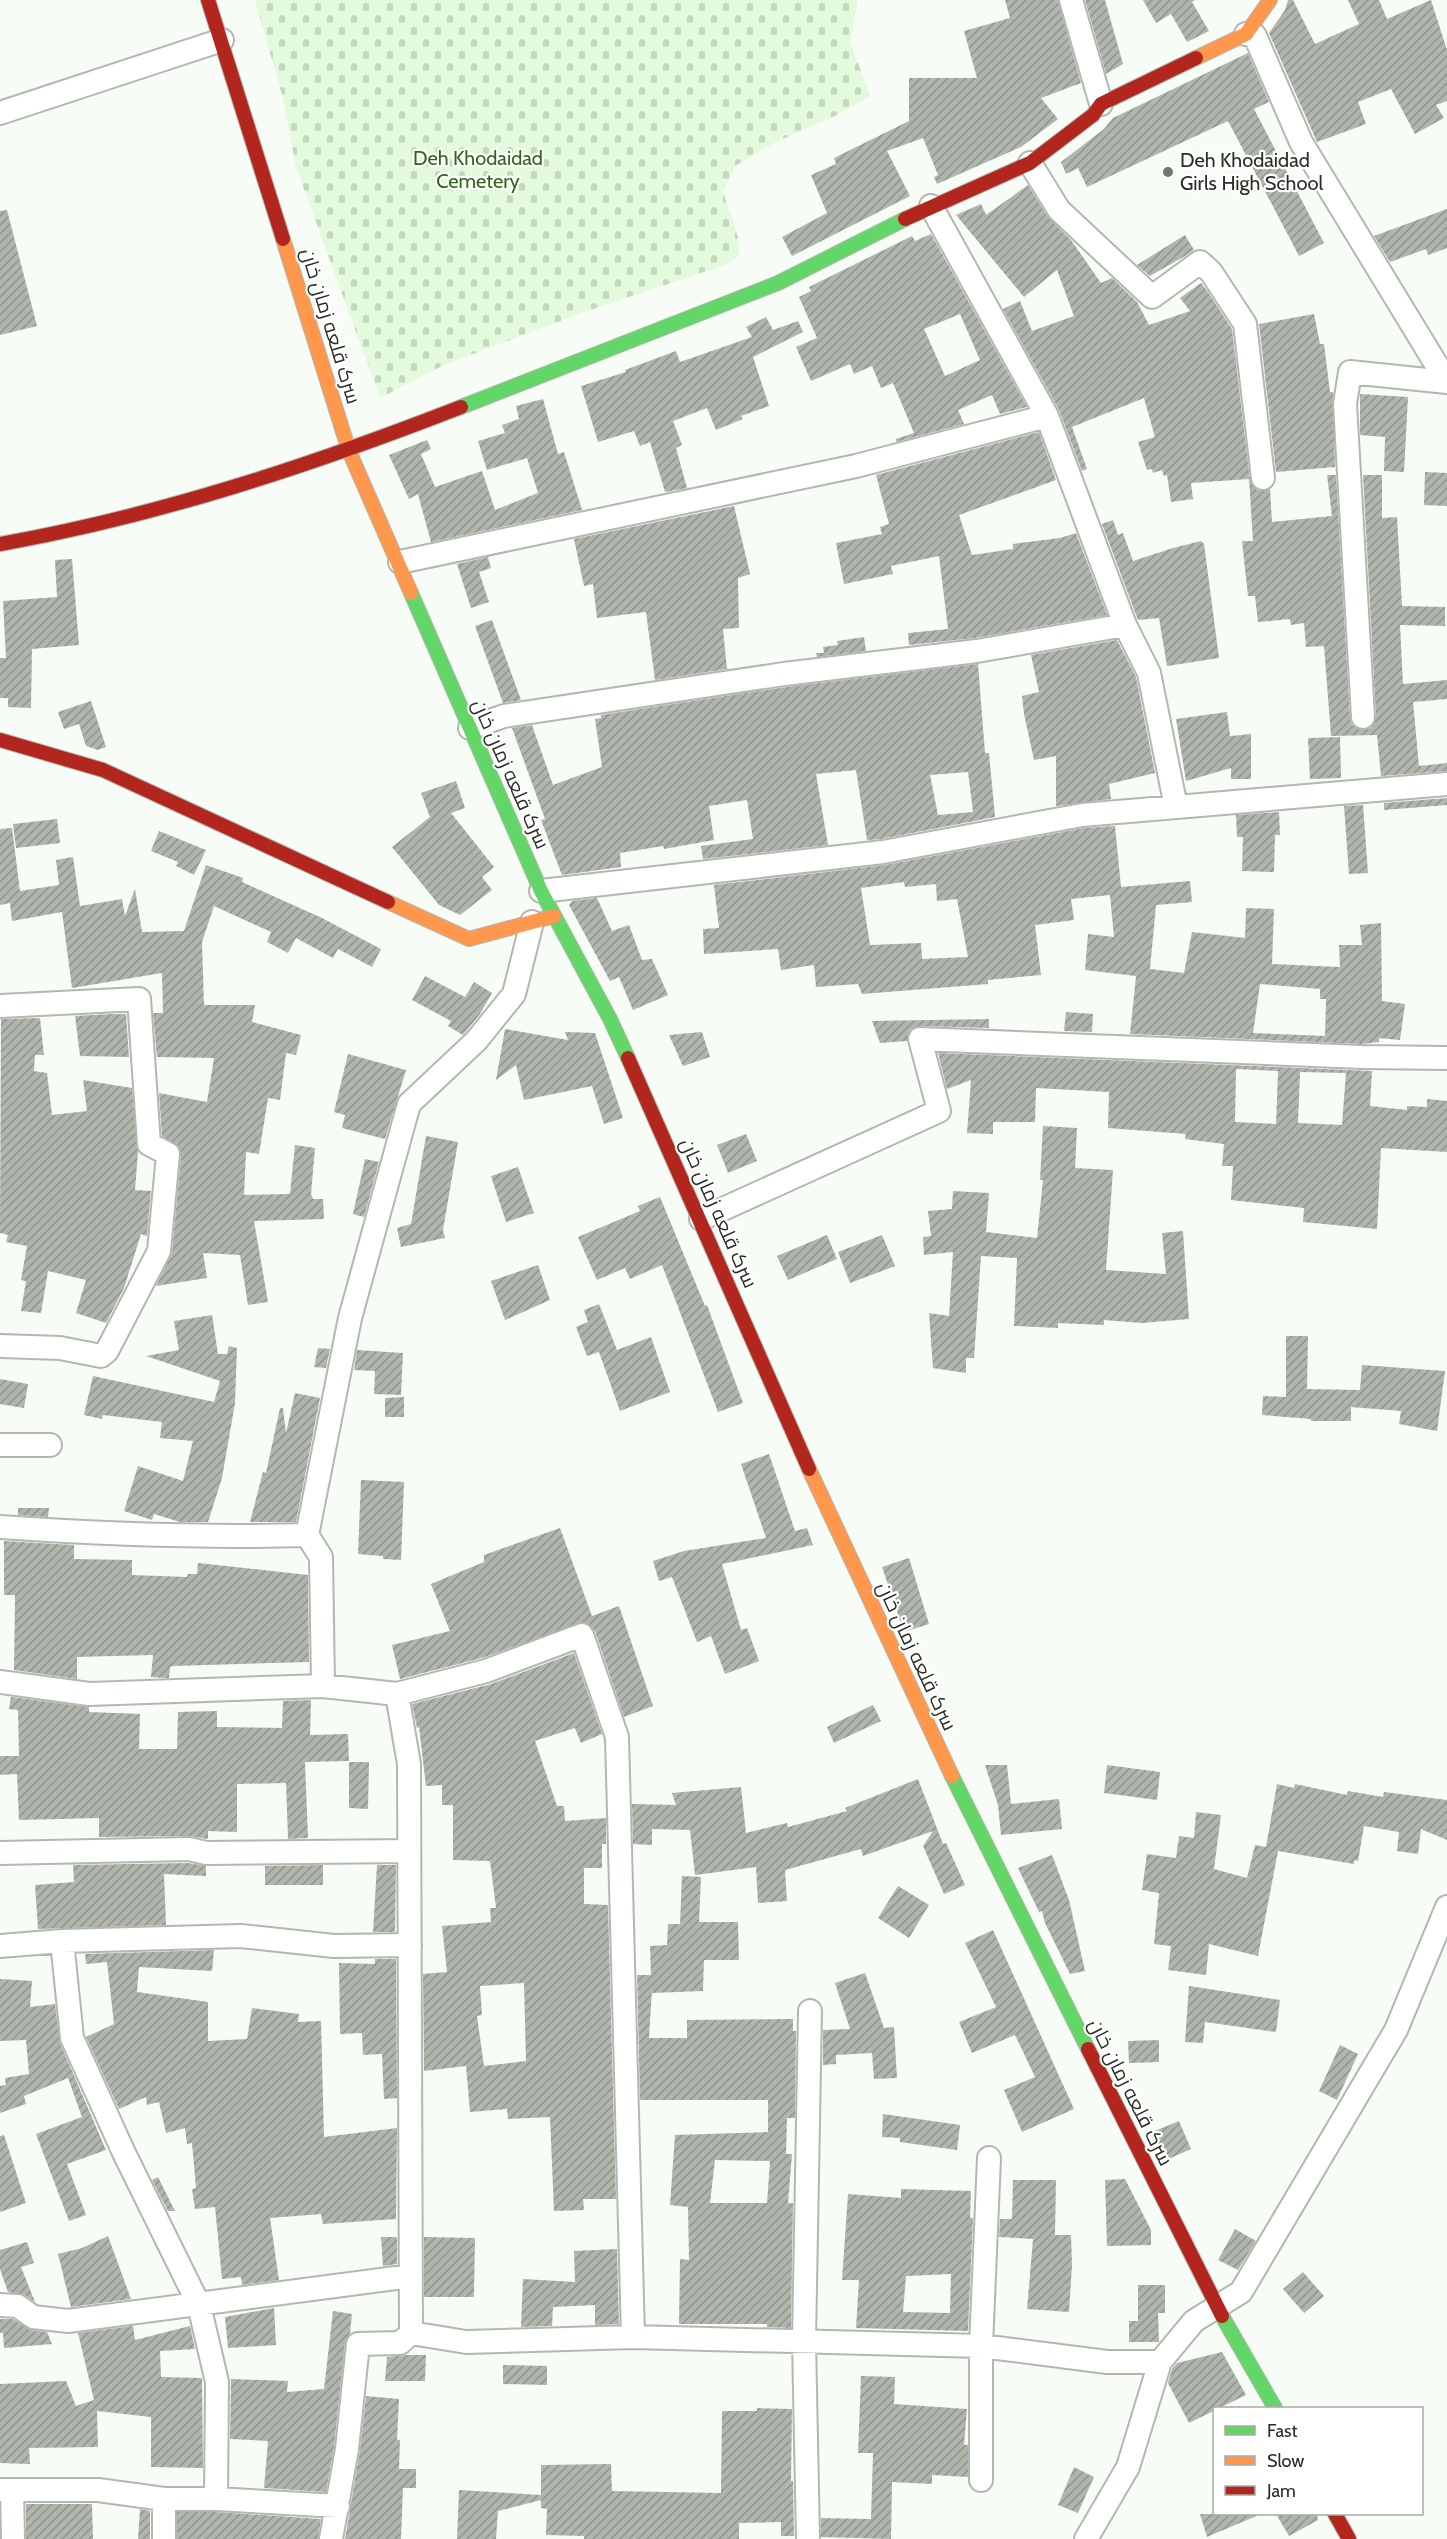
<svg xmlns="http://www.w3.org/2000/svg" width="1447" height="2539" font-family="Cabin,Cairo,sans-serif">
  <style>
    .cemetery { fill: url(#cemetery-stones) }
    .building { fill: url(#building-hatch); fill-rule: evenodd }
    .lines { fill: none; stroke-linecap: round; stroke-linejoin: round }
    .street-casing { stroke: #b2b8b1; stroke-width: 26 }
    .fast-casing { stroke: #b2b8b1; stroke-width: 16 }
    .slow-casing { stroke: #b2b8b1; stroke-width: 16 }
    .jam-casing { stroke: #b2b8b1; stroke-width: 16 }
    .street { stroke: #fefffe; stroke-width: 22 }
    .fast { stroke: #63d668; stroke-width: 14 }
    .slow { stroke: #ff974d; stroke-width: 14 }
    .jam { stroke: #b3261e; stroke-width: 14 }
    .poi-dot { fill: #70766e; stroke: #fff; stroke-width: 2 }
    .labels { text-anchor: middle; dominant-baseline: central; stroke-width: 4.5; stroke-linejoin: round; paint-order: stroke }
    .park-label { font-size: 20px; fill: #2d6717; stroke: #fff }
    .poi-label { font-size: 20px; fill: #272e25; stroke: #fff; text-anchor: start }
    .street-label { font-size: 20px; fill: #272e25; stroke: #fff }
  </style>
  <defs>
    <pattern id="cemetery-stones" width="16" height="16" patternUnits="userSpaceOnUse" patternTransform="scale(1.5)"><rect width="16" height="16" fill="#e3fbdc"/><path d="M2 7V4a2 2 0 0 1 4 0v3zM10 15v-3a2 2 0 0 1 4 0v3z" fill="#c3d7bd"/></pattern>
    <pattern id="building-hatch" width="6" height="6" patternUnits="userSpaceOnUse" patternTransform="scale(1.5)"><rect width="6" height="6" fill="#b0b6ae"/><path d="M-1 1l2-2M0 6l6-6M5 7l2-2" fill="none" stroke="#8f948d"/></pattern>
  </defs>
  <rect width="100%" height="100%" fill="#f7fcf6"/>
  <path class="cemetery" d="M255,0h603l-8,41 20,55 -35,20 -59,26 -41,24 -12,26 15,45 1,17 -11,10 -144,48 -140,53 -64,33 -84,-231 -14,-72z"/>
  <path class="building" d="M1005,0h53l23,83 -40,15 17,21 -37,28 -84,37 -3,-7 4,-2 -15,-37 -36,13 23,45 -118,60 -10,-19 45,-24 -16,-38 25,-11 -2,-6 75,-37v-43h68l-13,-47 46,-13z
    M1085,0h20l18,64 -17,10z
    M1143,0h52l-3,2 17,29 -22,11 -16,-28 -15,9z
    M1288,0h5l22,44 44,-20 -11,-24h31l8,19 44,-19 16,50v51l-11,4 8,13 -29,16 -24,-45 -33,13 8,22 -49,18 -48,-109 16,-23z
    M1248,53l21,49 -15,7 70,134 -25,13 -71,-135 -141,66 -9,-19 -12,6 -5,-12 43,-33 9,-11z
    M1028,185l20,32 23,23 30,43 11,-5 25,24 12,23 41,-14 -10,-13 21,-15 7,9 24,37 18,151 7,10 13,-1 2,33 60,-6 -5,-41h9l14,243 2,7 11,5 8,-2 5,-12 -13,-241h19v43l15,-1 5,89 43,1v19l-45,-1 3,59 44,-4v19l-34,3 6,64 28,-3v8l-66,5 -4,-41 -46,1 -7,-90 -18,1 -2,-24 -13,2 -1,-6 -32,3 -3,-26h-7l-6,-55h11l-4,-62 -58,4 2,16 -22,3 -4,-27 -3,1 -2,-6 -9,3 -1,-4 -5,1 -9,-28 17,-5 -11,-39 -72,29 15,42 -5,2 -23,-61 -56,-101 17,-8 12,30 42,-15 -17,-46 -33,27 -68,-82 25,-11 5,11z
    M1447,209v39l-19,7 -2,-6 -36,13 -16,-26z
    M7,210l30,116 -37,9v-124z
    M931,234l96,173 -27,7 -8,-19 -34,15 6,14 -68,18v-3l18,-6 -21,-50 -12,5 -9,-22 -18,8 -4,-10 -39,17 -15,-34 21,-9 -18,-41 12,-6 -2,-4 103,-51 3,5zM960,314l20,46 -35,16 -21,-47z
    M1185,235l9,15 -9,6 -35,20 -13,-11z
    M1314,314l6,30h4l6,48h3l2,75 -59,5 -17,-148z
    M766,317l7,13 25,-9 5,11 -50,25 16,49 -28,10 2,3 -27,11 -9,-22 -34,13 9,24 -6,3 11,40 -22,4 -15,-50 -10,4 -6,-15 -36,11 -17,-56 45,-14 -1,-2 51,-19 4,11 72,-25 -6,-10z
    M1360,394l48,3 -4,75 -20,-1 1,-34 -25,-2z
    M543,399l15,55 6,-2 18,58 -151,32 -13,-48 -9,5 -20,-44 38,-15 4,9 -10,5 14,33 47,-16 13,39 43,-17 -11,-35 -40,12 -9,-29 27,-8 -3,-8 17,-6 -3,-13z
    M1039,432l17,48 -97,35 13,40 41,-6v-5l47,-6 16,-5 31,82 -132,23 -66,7 -1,-12 40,-4 -9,-73 -48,10 2,8 -49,10 -8,-41 46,-9 -2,-7 9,-3 -13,-49z
    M1425,472l22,1v33l-23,-1z
    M734,506l16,68 -12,4 1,50 -16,1 4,40 -72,11 -9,-68 -49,6 -4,-34 -9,2 -10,-47z
    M1113,520l5,15 5,-2 10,28 40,-13 28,-7 3,3 15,114 -52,8 -8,-48 -21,2 -36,-96z
    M488,557l3,11 -12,4 10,30 -18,6 -14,-44z
    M72,559l7,86 -47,4 -1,59 -23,-1v-9h-8v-40h6l-3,-57 54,-4 -2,-37z
    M492,620l29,80 -18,3 -28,-77z
    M864,637l2,14 -49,6 -1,-4h8l-1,-6 15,-2 -1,-4z
    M1117,640l19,37 19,96 -46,11 2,15 -55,7v-50l-22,4 -10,-46 -2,-18 17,-4 -8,-37z
    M978,664l7,89h4l6,64 -114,22 -14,1 -11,-70 -40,4 12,71 -125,14 -2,-13 52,-7 -6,-39 -38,6 5,34 -50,9 -1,-3 -43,7 1,14 -59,8 -21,-55 4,-1 -33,-91 20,-3 21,60 49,-18 -7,-48 6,-1v-3l185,-28zM968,772l5,40 -35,3 -8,-40z
    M91,701l15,46 -8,3 -12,-4 -7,-22 -15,5 -6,-17z
    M1227,712l3,24 21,-2v45h-20v-11l-45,13 -10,-62z
    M1340,737l1,41 -31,1 -2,-41z
    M456,781l9,27 -14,5 43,54 -12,10 10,13 -32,25 -21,-10 -47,-58 38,-30 -9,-24z
    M1447,798v7l-63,5v-7z
    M1363,805l5,68 -19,1 -5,-68z
    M1279,812l1,23h-5l-1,37 -32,-1 1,-34h-6l-1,-22z
    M57,819l3,24 -44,5 -3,-24z
    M1115,826l6,61 69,-6 2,21 -36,3 -6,64 34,4 8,-41 53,6 1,-30 28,1 -2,55 68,3 -1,-22h23l-2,-20 21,-2 1,78 23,3 -5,36 -21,-2v4l-17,2 -232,-10 6,-58 -51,-6 3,-36 26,3 -4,-42 -39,4 3,21 -39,5 6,50 -53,5v4l-126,10 -4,-10 -42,3 -2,-22 -33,5 -3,-21 -74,5 -1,-25 16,-1 -5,-43 171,-20 199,-37zM904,882l1,5 31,-3 1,17 20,-2 11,58 -46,2 -1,-16 -51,2 -9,-57zM1260,984l60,5v10h6l-1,37 -72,-3z
    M12,828l8,63 39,-6 -3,-25 17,-3 7,49 42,-7 3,17 10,-27 7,43 42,-1 22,-66 37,13 -1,4 78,35 61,32 -9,18 -34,-18 -5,9 -37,-20 -8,15 -21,-11 4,-10 -57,-26 -12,36 2,63h51l-3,17 49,13 -5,20 -10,-2 -6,47 -12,-2 -9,56 -13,-2 -2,43 46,-1 5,-49 20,3 -4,46 2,5h10l1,20 -70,2 14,81 -20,3 -8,-50 -37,-2 4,25 -51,8 16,-33 9,-98 -2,-8 -17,-11 -3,-43 48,9 7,-44 -57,-1 -4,-44h10l-1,-40 -90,15 -10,-76 -50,9 -2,-18 -10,2v-76z
    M159,831l47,19 -12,25 -18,-9 2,-4 -27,-11z
    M597,898l15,33 17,-6 13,35 10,-1 16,36 -35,15 -14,-33 -9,4 -41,-76 3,-4z
    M425,976l40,21 9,-15 18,11 -12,21 -17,21 -15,-9 3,-5 -39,-21z
    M1066,1012l27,2 -1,18 -28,-1z
    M112,1014h14l3,43 -49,-1 -5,-40z
    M40,1018l4,37h-9l-1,16 13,2 5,42 35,-4 -4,-31 49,8 6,64 -3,38 16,1 -4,45 -6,-2 -17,54 -18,35 -30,-10 10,-33 -38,-9 -7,42 -20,-2 5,-30 -5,-1 6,-34 -21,-4 2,-7 -8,-2 1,-214z
    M989,1019v9l-69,-2 -10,4 -3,11 -27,2 -8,-22z
    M505,1029l63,11 -3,-8 30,1 28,85 -19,6 -12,-38 -68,14 -8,-35 -20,15z
    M702,1032l8,25 -27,9 -14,-31z
    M938,1053l434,18 -2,35 37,4v-4l20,1v-8l20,2v51l-66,-4 -4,81 -74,-7 1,-14 -73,-8 2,-34h-11l2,-22 -39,-5 1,-5 -78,-6 1,-36 -73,-4 -1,34h-42v12l-26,-1 4,-53 -24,9zM1236,1069l42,2 -2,53 -41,-2zM1300,1072l46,1 -4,52 -44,-2z
    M348,1054l58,16 -21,69 -43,-11 3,-13 -11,-3z
    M1043,1126l34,2 -2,40 38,2 -7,100 60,4 -4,-41 21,-2 6,88 -47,4 -38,-3v5l-46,-2v5l-44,-2 3,-68 -36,-2 -7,102h-8v15l-33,-5 -4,-55 20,3 4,-64 -29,3 -1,-18 8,-1 -3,-25 24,-2 1,-18 36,2 -3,39 51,6 6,-58h-3z
    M746,1134l11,27 -29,12 -11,-28z
    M426,1136l32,6 -15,88 2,8 -44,9 -4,-19 14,-4z
    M365,1159l14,3 -15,55 -11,-3z
    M518,1167l16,46 -28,9 -15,-46z
    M660,1197l45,109 2,-1 36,98 -25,9 -56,-147 -32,14 -5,-11 -28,12 -19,-43 62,-26 -2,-5z
    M827,1235l10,24 -49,21 -11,-24z
    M882,1235l13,31 -45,17 -12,-31z
    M538,1265l12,35 -45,20 -14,-39z
    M599,1304l18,46 34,-13 19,55 -50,19 -21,-59 -12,4 -11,-29 12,-5 -4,-12z
    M212,1315l6,39h9l2,-8 8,2 -2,55 -13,75 -14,44h-28l-26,-8 -2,6 -28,-9 14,-45 45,15 10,-40 -33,-3 2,-16 -59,-7 -1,4 -18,-4 9,-39 121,26 6,-21 -74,-25 33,-6 -5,-29z
    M1286,1336h22l-1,53 53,1 2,-25 83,6 -8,60 -38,-7 2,-13 -50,-4v14h-40v-2l-49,-4 1,-19 23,1z
    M318,1348l12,1 -4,19 -12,-1z
    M357,1350l46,3 -2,42 -27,-1 1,-23 -21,-1z
    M0,1379l28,5 -4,24 -24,-4z
    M295,1393l25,5 -24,124h-46l13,-50 3,1 14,-65h3l3,25z
    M404,1397v20h-19v-19z
    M769,1454l26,77 12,-3 6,17 -91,19 19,66 6,-2 12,33 -34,13 -14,-38 -14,6 -25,-65 -13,4 -6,-20 31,-10 82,-13 -25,-74z
    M361,1480l43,2 -3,78 -18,-1v-3l-25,-2z
    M18,1508h31l-1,9 -30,-2z
    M560,1528l32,88 27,-10 34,100 -29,11 -29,-86 -11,-9 -102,36 -82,21 -8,-34 58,-14 -19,-47 53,-22v-7z
    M4,1541l70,4v14l58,1v15l55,2 1,-3h9l1,-11 110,12 1,87 -136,4 -3,1 -1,11h-4l-14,-1 2,-22 -76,2v22l-63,-9 1,-75h-11z
    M909,1558l20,66 -25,8 -22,-65z
    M574,1653l28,81 -21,9 -6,-15 -40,13 22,65h7l1,15 41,-3v26h-4v24h-18v36l24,1 8,294h-33l1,11 -30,1 -4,-94 -42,2 -1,-10 -37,3 -4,-46 -42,5 -1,-97 24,-2 -5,-46 49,-4 -1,-14h6l-6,-47 -37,-1v-55h-11v-20l-16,1 -7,-59 -2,1 -5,-24 79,-20zM524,1983l2,78 -42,5 -7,-50 5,-1 -2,-29z
    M11,1697l78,10v5l51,2 -1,35h38l1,-37 39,-1v16l65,1 1,-27 28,-1 -1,35 38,-1 1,27 -44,1 3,76 -20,1 -2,-56 -49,1v48l-29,-1v8l-19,-3 -90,1v-19l-80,2 -2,-46 -17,1v-19h19l-1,-46 -9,-1z
    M873,1705l8,16 -47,22 -7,-16z
    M349,1762h20l-1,47 -19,-1z
    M985,1765h22l4,39 48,-5 3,30 -61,6 -3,-30z
    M1107,1765l53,7 -3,28 -53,-7z
    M918,1779l25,65 3,-1 19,42 -21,9 -21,-48 10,-15 -70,25 -2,-7 -76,21 2,31 -29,2 -2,-36 -61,8 -5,-45 -38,-1v16l-19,-1 -1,-40 44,1 -4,-12 69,-6 5,46 41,-10 1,4 59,-16 -2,-3z
    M1277,1784l17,4 1,-4 52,11 1,-4 35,6 1,-5 63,8v40l-26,-11 -3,25 -21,-3 2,-19 -35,-6 -6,35 -4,-1v4l-76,-13 -20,105 -49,-12 -3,31 -38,-5 3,-24 -17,-2 5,-51 -17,-3 5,-36 29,4 3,-22 15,2 2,-26 25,3 -7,54 33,9 8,-33 11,2z
    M1052,1855l17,45 16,71 -15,3 -25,-51 -3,-12 -3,1 -21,-44z
    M188,1863l18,3v10l-42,-2 2,51 -128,4 -3,-44 39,-3 -1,-17z
    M323,1865v20h-58v-19z
    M377,1865h19l-1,67h-22z
    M682,1876l19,1 -2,45h39l1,38h-35l-1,31 -51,2v-4l-3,49h38v-18l106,-1v12h3l-1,87h-8l-1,36h6l-4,49h5l-2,125 -24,-1v-3h-88l1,-65 9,1 -1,-53 -18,-2 5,-70 93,-3v-32h-128l-3,-125h14l-1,-29 17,-1 1,-21h12zM715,2160l55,1 -3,42h-57z
    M898,1886l31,19 -20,33 -31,-20z
    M993,1930l81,179 -52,23 -18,-42 31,-13 -20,-42 -43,18 -13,-31 37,-15 -31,-64z
    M214,1950l-2,21 -73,-4 -2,25 71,10v39l39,-2 5,-31 47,6 -1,8 23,-1 3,116 73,-9 -1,91 -73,5 -2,-10 -51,4 9,62 -37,5 -1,-8 -19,2 -7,-72 -20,2 -3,-20 4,-1 -4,-45 -5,1 -2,-16 -19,5 -7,-31 -12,3 -1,-8 -27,12 -33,-72 28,-13 -7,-62 -21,2 -1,-10z
    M375,1959h21l1,139 -13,1 -2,-45 -19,1 -1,-22 -22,1 -1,-71 36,1z
    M865,1973l19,55 10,-1 3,51 -23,1 -2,-26 -36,2v9l-13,1v-35l27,-1 -15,-46z
    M0,1979l32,2 -2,26 25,-3 5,39 46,107 -39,14 19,51 -17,6 -33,-87 46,-17 -14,-39 -44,18 2,8 -26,9v-27l6,-1 -1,-7 24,-4 -3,-34 -26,1z
    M1189,1986l91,14 -4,32 -71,-10 -2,21 -18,-1z
    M1159,2040v22l-30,1 -1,-22z
    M1340,2045l18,9 -21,46 -18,-9z
    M883,2114l77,11 -3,25 -57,-8v-4l-18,-1z
    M1179,2121l12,28 -27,12 -14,-28z
    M4,2135l22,68 -26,9v-76z
    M158,2177l17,34h-7l-16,-31z
    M1125,2179l26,51v15l-44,1 -2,-66z
    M1013,2180h43l-1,55h16l1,30 -3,47 -42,-3 6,-70 -34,-2 1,-18h12z
    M901,2189l70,2 -1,27h3l-5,113 -112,-3 3,-48h-17l6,-86 53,4zM951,2274l-1,39 -47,-1 3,-36z
    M1235,2229l21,12 -18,29 -20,-10z
    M108,2236l23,63 -60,8 -13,-53 24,-6z
    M381,2237h16v27l-14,2z
    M424,2237l51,1 -1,59h-50z
    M27,2242l7,21 -13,4 14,35 -10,-7 -17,-3 -8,-23v-19z
    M617,2249l2,75 -24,1v-20l-42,2 -1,19 -31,1 2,-48 52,3 -1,-31z
    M1303,2272l21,24 -20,17 -21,-24z
    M1138,2285h27v28h-7l1,29h-30v-21h9z
    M274,2308l2,37 -48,3 -3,-31z
    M333,2311l19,3 -2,19 -5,10 -11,104 -8,45 -62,-4 4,-47 -38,-2 1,-60 57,2 -1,11 37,-3z
    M0,2319h13l18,11 16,2 5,12 -48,4 -1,-15h-3z
    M133,2326l2,14 55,-14 5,23 -35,2 1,26 41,1 1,90 -52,-1v-50l-54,-6 1,36 -69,1 1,16 -30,-1v-79l66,-3 10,25 18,-6 -16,-67z
    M1222,2352l24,43 -57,28 -21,-40 4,-14 5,-6z
    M406,2355h20l-1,26h-40l2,-24z
    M503,2365l44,1v19l-44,-1z
    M861,2376l34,1 -1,27 73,5 -3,36h4v32l-36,-2v9l-40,-2 -1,57 -70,-2v-19l50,1 2,-66h-15z
    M366,2396l33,3 -2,41h3l-1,29h17v19h-13l-2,51h-56l15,-89z
    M757,2408l35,1 -1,72h2l1,55h-13v-14l-42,1v16h-155v-3l-38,-1 1,-26 -6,-1v-8l-43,11 -2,28h-39l2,-49 82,5v-30l70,-1 1,27 109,2 1,-82h35z
    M1074,2467l20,10 -16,36 -20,-8z
    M26,2504h66l1,35h-67z
    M140,2509l10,2v28h-12z
    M177,2512h39l105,7 -3,20h-141z
    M1200,2514h61l-54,23z
    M1276,2514h41l1,6 -29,16z"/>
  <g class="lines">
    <g class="street-casing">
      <path id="street" d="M1071,0l30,104
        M1246,34l9,2 46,106 146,240
        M0,113l222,-73
        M1030,163l29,47 93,87 48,-35 11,10 34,52 18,154
        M931,206l116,210 78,209 24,48 27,134
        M400,562l456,-96 191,-50
        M1363,717l-18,-313 5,-32 97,10
        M470,728l34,-12 280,-42 193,-23 148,-26
        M541,891l342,-39 199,-37 365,-31
        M0,1006l139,-7 10,145 19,10 -9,97 -52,100 -6,5 -41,-8 -60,-2
        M701,1219l238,-108 -19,-72 442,18 85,1
        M0,1445h50
        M0,1527c103,7 204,11 307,8
        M0,1682l89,12 234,-8 74,8 89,-23 96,-36 35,102 16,600
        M323,1686l-2,-129 -14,-22 43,-217 59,-214 67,-63 38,-47 18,-72
        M397,1694l12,70 2,569 55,9 167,-5 348,9 126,16h53
        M0,1853l189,-4 17,4 203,-2
        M62,1941l10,97 52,115 75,152 18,77 -1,117
        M0,1946l62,-5 179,-5 93,10 76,-1
        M0,2305l18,1 15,11 35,4 343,-45
        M981,2480v-134l8,-188
        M0,2490h98l66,9h52l122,7
        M12,2490l1,49
        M164,2539v-40
        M331,2539l16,-90 11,-105 42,-1 11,-10
        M808,2539l-4,-198 6,-330
        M1086,2539l42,-72 32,-105 34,-41 47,-29 155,-262 51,-123"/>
    </g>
    <g class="fast-casing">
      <path id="fast" d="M461,407l317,-124 127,-64
        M411,593l130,298 69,128 18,39
        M952,1776l136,273
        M1222,2316l53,92"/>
    </g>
    <g class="slow-casing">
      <path id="slow" d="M1196,58l50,-24 24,-34
        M283,239l66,212 62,142
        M388,902l81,37 85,-23
        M809,1469l143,307"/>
    </g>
    <g class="jam-casing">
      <path id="jam" d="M208,0l75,239
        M905,219l125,-56 63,-48 8,-11 95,-46
        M0,544c158,-28 312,-79 461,-137
        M0,740l103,30 285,132
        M628,1058l181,411
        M1088,2049l134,267
        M1335,2514l14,25"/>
    </g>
    <use href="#street" class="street"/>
    <use href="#fast" class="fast"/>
    <use href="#slow" class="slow"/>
    <use href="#jam" class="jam"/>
  </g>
  <circle class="poi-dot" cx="1168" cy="172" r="6"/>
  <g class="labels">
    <g class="park-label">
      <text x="478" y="158">Deh Khodaidad<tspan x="478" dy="23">Cemetery</tspan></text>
    </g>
    <g class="poi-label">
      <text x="1180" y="160">Deh Khodaidad<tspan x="1180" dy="23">Girls High School</tspan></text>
    </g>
    <g class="street-label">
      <text transform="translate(331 326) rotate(73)">سرک قلعه زمان خان</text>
      <text transform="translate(511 774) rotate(66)">سرک قلعه زمان خان</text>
      <text transform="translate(719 1213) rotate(66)">سرک قلعه زمان خان</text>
      <text transform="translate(917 1656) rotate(65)">سرک قلعه زمان خان</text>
      <text transform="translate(1131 2092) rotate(63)">سرک قلعه زمان خان</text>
    </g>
  </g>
  <rect x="1213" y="2407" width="210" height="108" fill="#ffffff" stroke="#a9aba8" stroke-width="1.5"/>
  <rect x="1225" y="2426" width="30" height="9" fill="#63d668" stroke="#a9aba8" stroke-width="1.5"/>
  <text x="1267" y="2437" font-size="18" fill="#272e25">Fast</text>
  <rect x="1225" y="2456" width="30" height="9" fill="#ff974d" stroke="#a9aba8" stroke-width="1.5"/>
  <text x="1267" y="2467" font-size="18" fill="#272e25">Slow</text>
  <rect x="1225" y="2486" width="30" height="9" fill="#b3261e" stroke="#a9aba8" stroke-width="1.5"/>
  <text x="1267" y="2497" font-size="18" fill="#272e25">Jam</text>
</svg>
